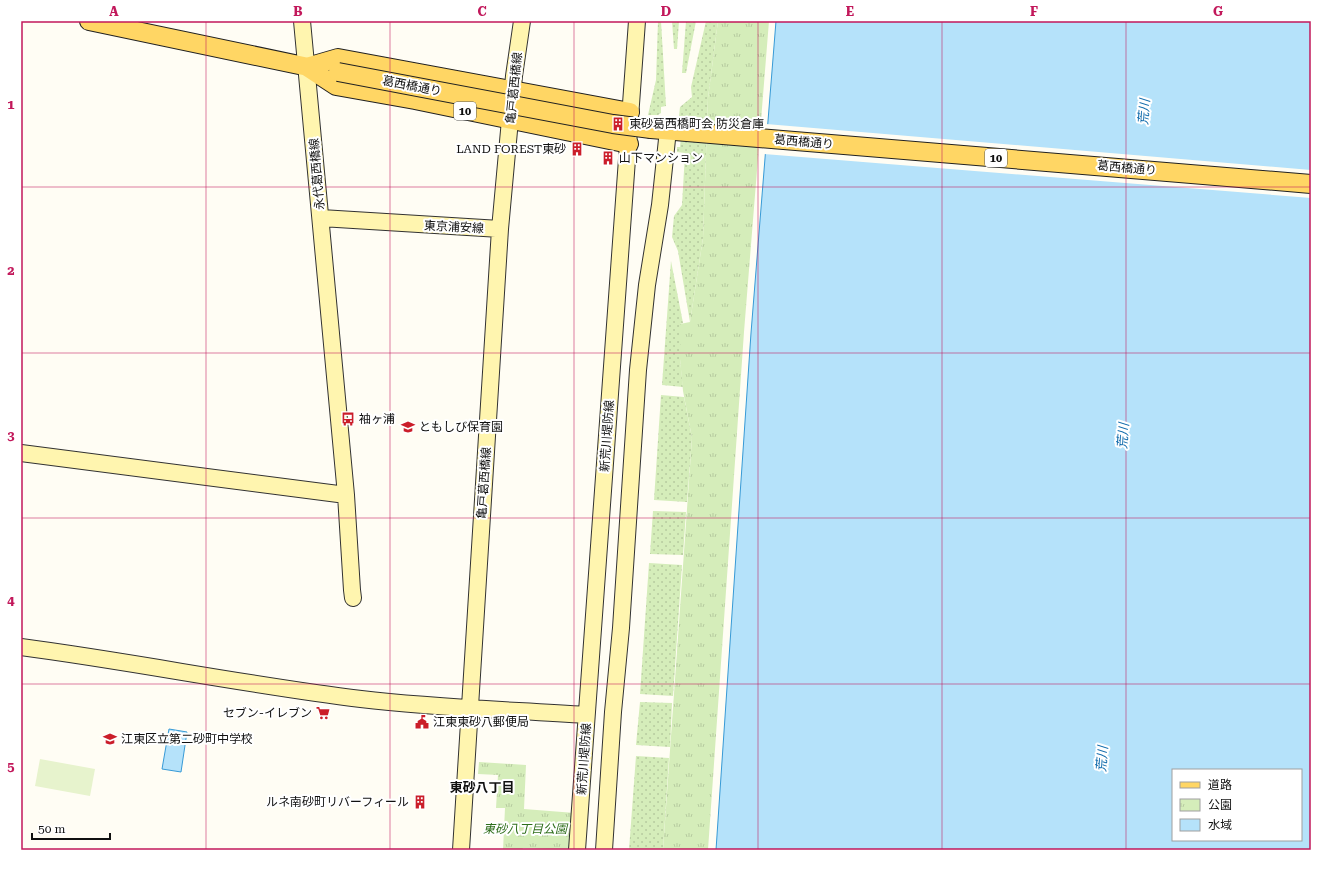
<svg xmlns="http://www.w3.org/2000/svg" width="1332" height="871" font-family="'Roboto Serif','Noto Sans JP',serif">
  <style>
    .grass { fill: url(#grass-dots) }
    .park { fill: url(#park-tufts) }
    .pitch { fill: #e7f3cd }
    .water { fill: #b5e2fa; stroke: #379ad6; fill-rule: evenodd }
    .pier { fill: #fffdf4 }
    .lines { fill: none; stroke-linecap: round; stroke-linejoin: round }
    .secondary-casing { stroke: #323232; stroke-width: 18 }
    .primary-casing { stroke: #212121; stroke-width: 20 }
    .secondary { stroke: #fff5af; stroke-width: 16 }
    .primary { stroke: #ffd664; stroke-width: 18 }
    .primary-bridge-casing { stroke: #212121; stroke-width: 20; stroke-linecap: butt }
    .primary-bridge { stroke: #ffd664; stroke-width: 18 }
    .grid { fill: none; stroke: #c2185b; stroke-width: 1; stroke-opacity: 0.55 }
    .labels { text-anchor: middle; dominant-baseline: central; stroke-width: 4; stroke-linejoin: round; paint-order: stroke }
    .shield { fill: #fff; stroke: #585858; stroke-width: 1 }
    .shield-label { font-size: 11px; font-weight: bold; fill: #101010 }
    .street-label { font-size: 12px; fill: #101010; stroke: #fff }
    .poi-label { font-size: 12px; fill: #101010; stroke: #fff; text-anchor: start }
    .park-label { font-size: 12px; font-style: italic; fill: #2e6e1b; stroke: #fff }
    .water-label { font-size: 13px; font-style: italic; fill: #106bac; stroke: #fff }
    .neighbourhood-label { font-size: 13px; font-weight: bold; fill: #101010; stroke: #fff }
    .neatline { fill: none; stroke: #c2185b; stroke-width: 1.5 }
    .grid-label { font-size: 13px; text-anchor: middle; font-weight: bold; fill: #c2185b }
  </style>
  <defs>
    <pattern id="grass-dots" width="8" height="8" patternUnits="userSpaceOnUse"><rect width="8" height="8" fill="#d5edba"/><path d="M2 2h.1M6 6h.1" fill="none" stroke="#b6ca9f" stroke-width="1.8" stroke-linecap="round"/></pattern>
    <pattern id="park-tufts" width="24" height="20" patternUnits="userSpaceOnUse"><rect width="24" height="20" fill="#d5edba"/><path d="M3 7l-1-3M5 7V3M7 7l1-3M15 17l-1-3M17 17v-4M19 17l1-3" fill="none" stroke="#b6ca9f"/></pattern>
  </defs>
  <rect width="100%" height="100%" fill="#fffdf4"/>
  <path class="grass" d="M658,21h3l5,85 -5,1v6l-3,2h-10l8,-35z
    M672,21h7l-2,28h-3z
    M686,21h10l-10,52h-4z
    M706,21h12l-10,77 -5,140 -13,84 -12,-71 -6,-14 2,-21 8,-11 3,-52 -8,-1v-5h3l3,-31h-4l1,-9 12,-10 -1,-10z
    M671,261l12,62 -3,1v35l3,28 -21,-2z
    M661,395l23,2 8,41 -5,64 -33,-2z
    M653,511l33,1 -3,43 -33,-1z
    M649,563l33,2 -9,131 -33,-2z
    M640,702l32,1 -2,44 -34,-2z
    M636,756l33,2 -6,92h-34z"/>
  <path class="park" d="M718,21h51l-25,311 -36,518h-45l29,-412 -9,-47 -3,-32v-35l10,-2 13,-84 5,-140z
    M479,762l47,3 -2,44 51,4 -2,37 -50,-2 -1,2h-19l2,-42h-9l2,-33 -20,-1z"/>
  <path class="pitch" d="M40,759l55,10 -5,27 -55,-10z"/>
  <path class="water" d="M776,21h535v829h-595l35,-517zM1173,770h128v70h-128z
    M169,729l18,3 -6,40 -19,-3z"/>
  <path class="pier" d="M766,124l545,46v28l-547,-44z"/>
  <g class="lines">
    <g class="secondary-casing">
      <path id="secondary" d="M302,21l44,474 6,95 1,8
        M321,218l179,11
        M21,453l325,42
        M21,647c114,15 226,38 340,52 75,9 150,11 225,16
        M461,850l39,-621 14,-153 8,-55
        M577,850l60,-829
        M604,850l9,-138 8,-84 17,-258 9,-85 13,-80 8,-75"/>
    </g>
    <g class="primary-casing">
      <path id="primary" d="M89,21l229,48
        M307,67l29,19 79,14 214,44
        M307,67l31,-9 292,54
        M651,129l660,55"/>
    </g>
    <use href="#secondary" class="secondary"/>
    <use href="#primary" class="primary"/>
    <g class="primary-bridge-casing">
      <path id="primary-bridge" d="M338,72l275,52 38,5"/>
    </g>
    <use href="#primary-bridge" class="primary-bridge"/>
  </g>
  <path class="grid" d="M206,21v829M390,21v829M574,21v829M758,21v829M942,21v829M1126,21v829M21,187h1290M21,353h1290M21,518h1290M21,684h1290"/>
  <defs>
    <g id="building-bare" transform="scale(1.08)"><path d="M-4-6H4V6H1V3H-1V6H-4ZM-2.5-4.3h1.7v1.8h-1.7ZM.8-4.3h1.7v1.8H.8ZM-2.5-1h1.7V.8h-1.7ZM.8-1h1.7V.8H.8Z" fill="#cb1e2a" stroke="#fff" stroke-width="2.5" paint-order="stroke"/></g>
    <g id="bus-bare" transform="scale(1.08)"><path d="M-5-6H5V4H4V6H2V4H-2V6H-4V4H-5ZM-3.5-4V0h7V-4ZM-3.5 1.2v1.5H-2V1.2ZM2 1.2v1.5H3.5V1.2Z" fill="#cb1e2a" stroke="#fff" stroke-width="2.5" paint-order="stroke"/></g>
    <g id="school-bare" transform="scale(1.08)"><path d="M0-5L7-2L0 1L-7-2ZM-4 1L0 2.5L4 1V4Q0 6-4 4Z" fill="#cb1e2a" stroke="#fff" stroke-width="2.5" paint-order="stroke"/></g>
    <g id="supermarket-bare" transform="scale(1.08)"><path d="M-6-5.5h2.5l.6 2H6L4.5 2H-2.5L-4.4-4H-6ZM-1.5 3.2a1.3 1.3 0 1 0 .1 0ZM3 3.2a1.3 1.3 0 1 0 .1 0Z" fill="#cb1e2a" stroke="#fff" stroke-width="2.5" paint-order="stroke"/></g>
    <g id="civic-bare" transform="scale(1.08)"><path d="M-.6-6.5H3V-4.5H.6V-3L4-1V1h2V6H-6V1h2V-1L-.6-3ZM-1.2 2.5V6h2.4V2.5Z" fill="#cb1e2a" stroke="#fff" stroke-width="2.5" paint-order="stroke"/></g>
  </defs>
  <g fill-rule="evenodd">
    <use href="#building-bare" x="618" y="124"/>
    <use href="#building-bare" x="577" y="149"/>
    <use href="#building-bare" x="608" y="158"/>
    <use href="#bus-bare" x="348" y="419"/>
    <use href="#school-bare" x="408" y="427"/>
    <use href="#supermarket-bare" x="323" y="713"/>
    <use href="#civic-bare" x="422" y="722"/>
    <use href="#school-bare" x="110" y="739"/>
    <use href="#building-bare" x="420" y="802"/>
  </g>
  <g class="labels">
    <g class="shield">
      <rect x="454" y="102" width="22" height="18" rx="3"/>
      <rect x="985" y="149" width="22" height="18" rx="3"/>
    </g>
    <g class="shield-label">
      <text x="465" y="111">10</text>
      <text x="996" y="158">10</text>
    </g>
    <g class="street-label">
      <text transform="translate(412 86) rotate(11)">葛西橋通り</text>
      <text transform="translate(514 88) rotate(-84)">亀戸葛西橋線</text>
      <text transform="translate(804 142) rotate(5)">葛西橋通り</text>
      <text transform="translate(1127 168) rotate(5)">葛西橋通り</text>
      <text transform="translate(317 174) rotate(-95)">永代葛西橋線</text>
      <text transform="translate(454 227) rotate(3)">東京浦安線</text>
      <text transform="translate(607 436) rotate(-86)">新荒川堤防線</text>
      <text transform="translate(484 483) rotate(-86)">亀戸葛西橋線</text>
      <text transform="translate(584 759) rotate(-86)">新荒川堤防線</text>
    </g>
    <g class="poi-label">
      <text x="629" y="124">東砂葛西橋町会 防災倉庫</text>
      <text x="566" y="149" text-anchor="end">LAND FOREST東砂</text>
      <text x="619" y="158">山下マンション</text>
      <text x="359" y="419">袖ヶ浦</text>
      <text x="419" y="427">ともしび保育園</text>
      <text x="312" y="713" text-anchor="end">セブン-イレブン</text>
      <text x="433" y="722">江東東砂八郵便局</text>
      <text x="121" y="739">江東区立第二砂町中学校</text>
      <text x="409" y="802" text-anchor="end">ルネ南砂町リバーフィール</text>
    </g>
    <g class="park-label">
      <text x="525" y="829">東砂八丁目公園</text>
    </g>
    <g class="water-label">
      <text transform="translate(1144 112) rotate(-86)">荒川</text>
      <text transform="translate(1123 436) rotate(-86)">荒川</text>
      <text transform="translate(1102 759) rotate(-86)">荒川</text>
    </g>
    <g class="neighbourhood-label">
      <text x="482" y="787">東砂八丁目</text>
    </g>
  </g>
  <rect width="1332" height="871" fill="none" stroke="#ffffff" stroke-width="44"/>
  <rect x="1172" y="769" width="130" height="72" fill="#ffffff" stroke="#9f9f9f"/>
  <rect x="1180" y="782" width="20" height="6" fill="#ffd664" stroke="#9f9f9f"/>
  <text x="1208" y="789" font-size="12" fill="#101010">道路</text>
  <rect x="1180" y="799" width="20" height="12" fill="url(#park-tufts)" stroke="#9f9f9f"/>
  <text x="1208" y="809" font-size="12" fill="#101010">公園</text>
  <rect x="1180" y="819" width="20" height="12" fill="#b5e2fa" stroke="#9f9f9f"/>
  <text x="1208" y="829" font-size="12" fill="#101010">水域</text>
  <path d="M32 833v6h78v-6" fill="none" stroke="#101010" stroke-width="2"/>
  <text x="38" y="833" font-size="12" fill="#101010" stroke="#ffffff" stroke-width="3" paint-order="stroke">50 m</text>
  <rect x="22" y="22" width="1288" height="827" class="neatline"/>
  <g class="grid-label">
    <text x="114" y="16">A</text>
    <text x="298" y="16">B</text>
    <text x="482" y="16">C</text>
    <text x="666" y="16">D</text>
    <text x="850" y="16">E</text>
    <text x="1034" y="16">F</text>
    <text x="1218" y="16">G</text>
    <text x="11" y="109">1</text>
    <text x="11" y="275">2</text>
    <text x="11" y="440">3</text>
    <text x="11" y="605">4</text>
    <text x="11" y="771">5</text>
  </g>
</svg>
